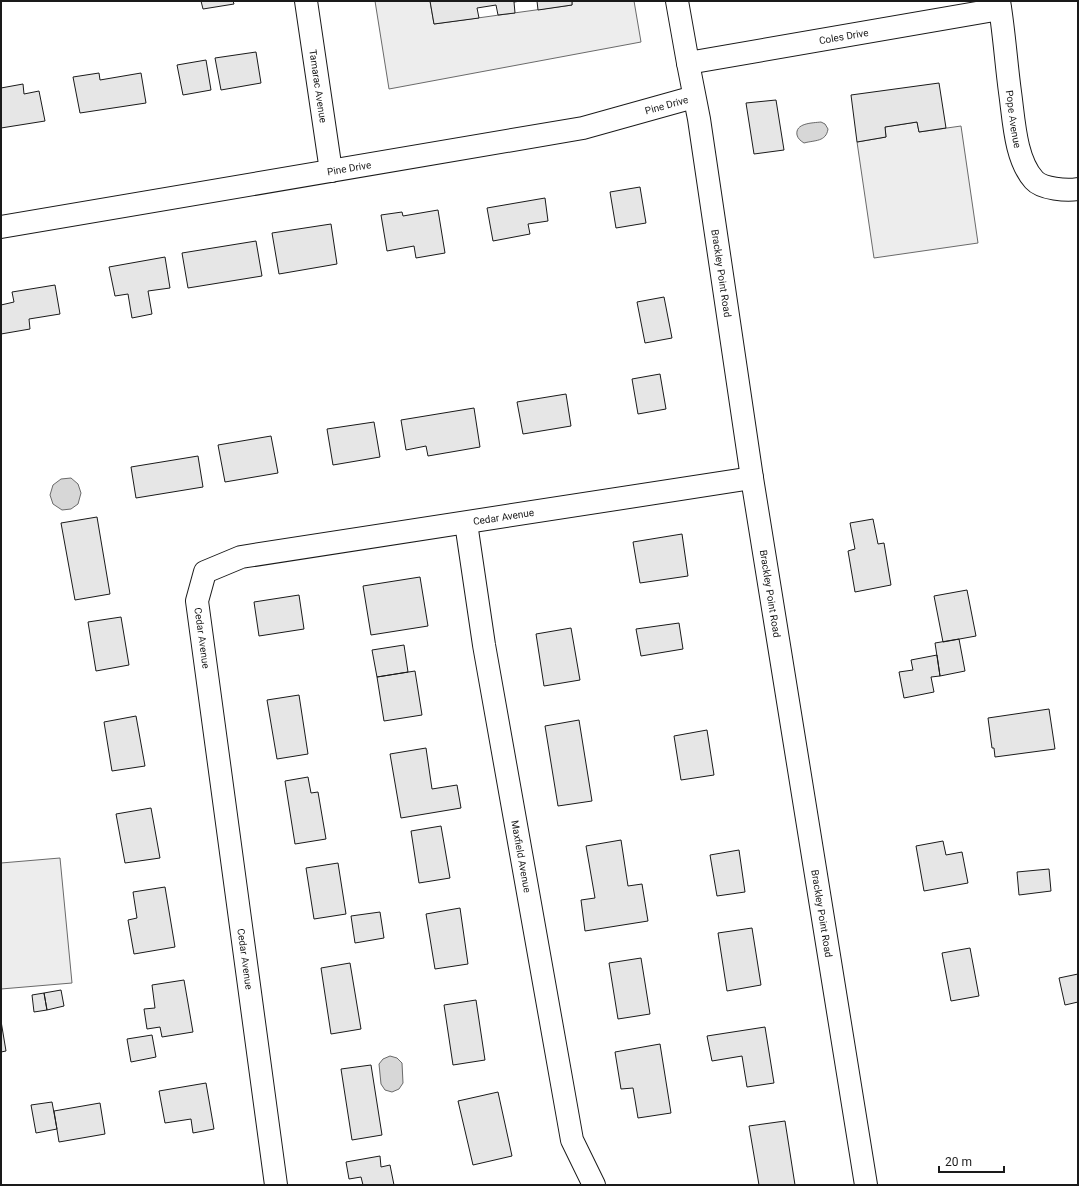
<svg xmlns="http://www.w3.org/2000/svg" width="1079" height="1186" font-family="Roboto,sans-serif">
  <style>
    .built { fill: #ededed; stroke: #6a6a6a }
    .water { fill: #d7d7d7; stroke: #6a6a6a }
    .building { fill: #e6e6e6; stroke: #1a1a1a }
    .lines { fill: none; stroke-linecap: round; stroke-linejoin: round }
    .minor-casing { stroke: #1a1a1a; stroke-width: 24 }
    .major-casing { stroke: #1a1a1a; stroke-width: 24 }
    .minor { stroke: #fff; stroke-width: 22 }
    .major { stroke: #fff; stroke-width: 22 }
    .labels { text-anchor: middle; dominant-baseline: central; stroke-width: 3; stroke-linejoin: round; paint-order: stroke }
    .street-label { font-size: 10px; fill: #1a1a1a; stroke: #fff }
  </style>
  <rect width="100%" height="100%" fill="#fff"/>
  <path class="built" d="M375,1h55l4,23 138,-19v-4h62l7,41 -252,47z
    M917,122l2,10 42,-6 17,117 -104,15 -17,-116 29,-5 -1,-10z
    M60,858l12,125 -71,6v-126z"/>
  <path class="water" d="M821,122l4,2 3,5c-2,13 -13,11 -24,14 -3,-2 -6,-4 -7,-8 -2,-12 15,-12 24,-13z
    M71,478l7,6 3,9 -3,11 -7,5 -9,1 -9,-6 -3,-9 3,-10 8,-6z
    M390,1056l7,2 5,5 1,20 -4,6 -7,3 -7,-2 -4,-6 -2,-20 4,-5z"/>
  <path class="building" d="M201,1h32l1,3 -31,5z
    M430,1h91l-7,1 1,11 -17,2 -2,-10 -19,3 2,10 -45,6z
    M537,1h35v4l-34,5z
    M256,52l5,31 -40,7 -6,-32z
    M206,60l5,30 -28,5 -6,-30z
    M99,73l1,7 41,-7 5,30 -66,10 -7,-36z
    M939,83l7,45 -27,4 -2,-10 -32,5 1,10 -29,5 -6,-47z
    M23,84l1,10 15,-3 6,30 -44,7v-40z
    M776,100l8,50 -30,4 -8,-51z
    M640,187l6,36 -30,5 -6,-36z
    M545,198l3,23 -20,3 2,10 -37,7 -6,-33z
    M438,210l7,43 -29,5 -2,-12 -27,5 -6,-36 21,-3 1,4z
    M331,224l6,40 -58,10 -7,-41z
    M256,241l6,35 -74,12 -6,-35z
    M165,257l5,31 -22,3 4,23 -20,4 -4,-24 -13,2 -6,-29z
    M55,285l5,29 -31,5 1,10 -29,5v-29l13,-3 -2,-10z
    M664,297l8,41 -27,5 -8,-41z
    M660,374l6,35 -28,5 -6,-35z
    M566,394l5,32 -48,8 -6,-32z
    M474,408l6,39 -52,9 -2,-10 -20,4 -5,-30z
    M374,422l6,35 -47,8 -6,-36z
    M271,436l7,37 -53,9 -7,-37z
    M198,456l5,31 -67,11 -5,-31z
    M97,517l13,77 -35,6 -14,-77z
    M873,519l5,25 6,-1 7,42 -36,7 -7,-41 7,-2 -5,-26z
    M682,534l6,42 -48,7 -7,-41z
    M420,577l8,49 -57,9 -8,-49z
    M967,590l9,46 -33,6 -9,-46z
    M299,595l5,34 -45,7 -5,-34z
    M121,617l8,48 -33,6 -8,-49z
    M679,623l4,26 -42,7 -5,-27z
    M571,628l9,52 -36,6 -8,-52z
    M959,639l6,32 -25,5 -5,-33z
    M404,645l4,27 -31,5 -5,-27z
    M937,655l3,21 -9,1 3,15 -30,6 -5,-26 14,-2 -2,-10z
    M415,671l7,44 -38,6 -7,-44z
    M299,695l9,59 -31,5 -10,-59z
    M1049,709l6,40 -60,8 -1,-9h-2l-4,-30z
    M136,716l9,50 -33,5 -8,-49z
    M579,720l13,81 -34,5 -13,-80z
    M707,730l7,45 -33,5 -7,-44z
    M426,748l6,41 25,-4 4,23 -60,10 -11,-64z
    M308,777l3,16 7,-1 8,47 -31,5 -10,-63z
    M151,808l9,50 -35,5 -9,-49z
    M441,826l9,52 -31,5 -8,-52z
    M621,840l7,46 14,-2 6,37 -63,10 -4,-31 14,-2 -9,-52z
    M943,841l3,14 16,-3 6,31 -44,8 -8,-45z
    M739,850l6,42 -28,4 -7,-41z
    M338,863l8,51 -32,5 -8,-51z
    M1049,869l2,22 -32,4 -2,-23z
    M165,887l10,60 -41,7 -6,-34 9,-2 -4,-26z
    M460,908l8,56 -33,5 -9,-55z
    M380,912l4,26 -29,5 -4,-27z
    M752,928l9,57 -34,6 -9,-58z
    M970,948l9,48 -28,5 -9,-48z
    M641,958l9,56 -32,5 -9,-56z
    M350,963l11,66 -30,5 -10,-66z
    M1078,974v28l-13,3 -6,-27z
    M184,980l9,52 -31,5 -2,-10 -13,2 -3,-20 11,-1 -3,-23z
    M61,990l3,16 -17,4 -3,-17z
    M44,993l3,17 -13,2 -2,-17z
    M476,1000l9,60 -32,5 -9,-60z
    M1,1021l5,30 -5,1z
    M765,1027l9,56 -27,4 -5,-31 -30,5 -5,-25z
    M152,1035l4,22 -25,5 -4,-23z
    M660,1044l11,69 -33,5 -5,-30 -12,1 -6,-37z
    M371,1065l11,70 -30,5 -11,-71z
    M206,1083l8,46 -21,4 -2,-14 -26,4 -6,-32z
    M498,1092l14,64 -39,9 -15,-64z
    M52,1102l5,27 -21,4 -5,-28z
    M100,1103l5,31 -46,8 -5,-31z
    M785,1121l10,64h-36l-10,-59z
    M380,1156l1,11 9,-2 4,20h-31l-2,-8 -12,2 -3,-17z"/>
  <g class="lines">
    <g class="minor-casing">
      <g id="minor">
        <path id="s1" d="M306,1l25,170"/>
        <path id="s2" d="M999,1c5,30 7,61 11,91 4,28 5,67 24,88 8,9 33,11 44,9"/>
        <path id="s3" d="M688,63l312,-54"/>
        <path id="s4" d="M1,227l582,-99 111,-31"/>
        <path id="s5" d="M466,523l18,122 88,495 22,45"/>
        <path id="s6" d="M276,1185l-79,-584 8,-29 36,-15 511,-79"/>
      </g>
    </g>
    <g class="major-casing">
      <g id="major">
        <path id="s7" d="M677,1l11,62 11,56 53,359 114,707"/>
      </g>
    </g>
    <use href="#minor" class="minor"/>
    <use href="#major" class="major"/>
  </g>
  <g class="labels">
    <g class="street-label">
      <text stroke="none"><textPath href="#s3" startOffset="158">Coles Drive</textPath></text>
      <text stroke="none"><textPath href="#s1" startOffset="86">Tamarac Avenue</textPath></text>
      <text stroke="none"><textPath href="#s4" startOffset="677">Pine Drive</textPath></text>
      <text stroke="none"><textPath href="#s2" startOffset="119">Pope Avenue</textPath></text>
      <text stroke="none"><textPath href="#s4" startOffset="353">Pine Drive</textPath></text>
      <text stroke="none"><textPath href="#s7" startOffset="276">Brackley Point Road</textPath></text>
      <text stroke="none"><textPath href="#s6" startOffset="924">Cedar Avenue</textPath></text>
      <text stroke="none"><textPath href="#s7" startOffset="600">Brackley Point Road</textPath></text>
      <text transform="translate(202 638) rotate(82)">Cedar Avenue</text>
      <text stroke="none"><textPath href="#s5" startOffset="338">Maxfield Avenue</textPath></text>
      <text stroke="none"><textPath href="#s7" startOffset="924">Brackley Point Road</textPath></text>
      <text transform="translate(245 959) rotate(82)">Cedar Avenue</text>
    </g>
  </g>
  <rect width="1079" height="1186" fill="none" stroke="#1a1a1a" stroke-width="4"/>
  <path d="M939 1166v6h65v-6" fill="none" stroke="#1a1a1a" stroke-width="2"/>
  <text x="945" y="1166" font-size="12" fill="#1a1a1a" stroke="#ffffff" stroke-width="3" paint-order="stroke">20 m</text>
</svg>
